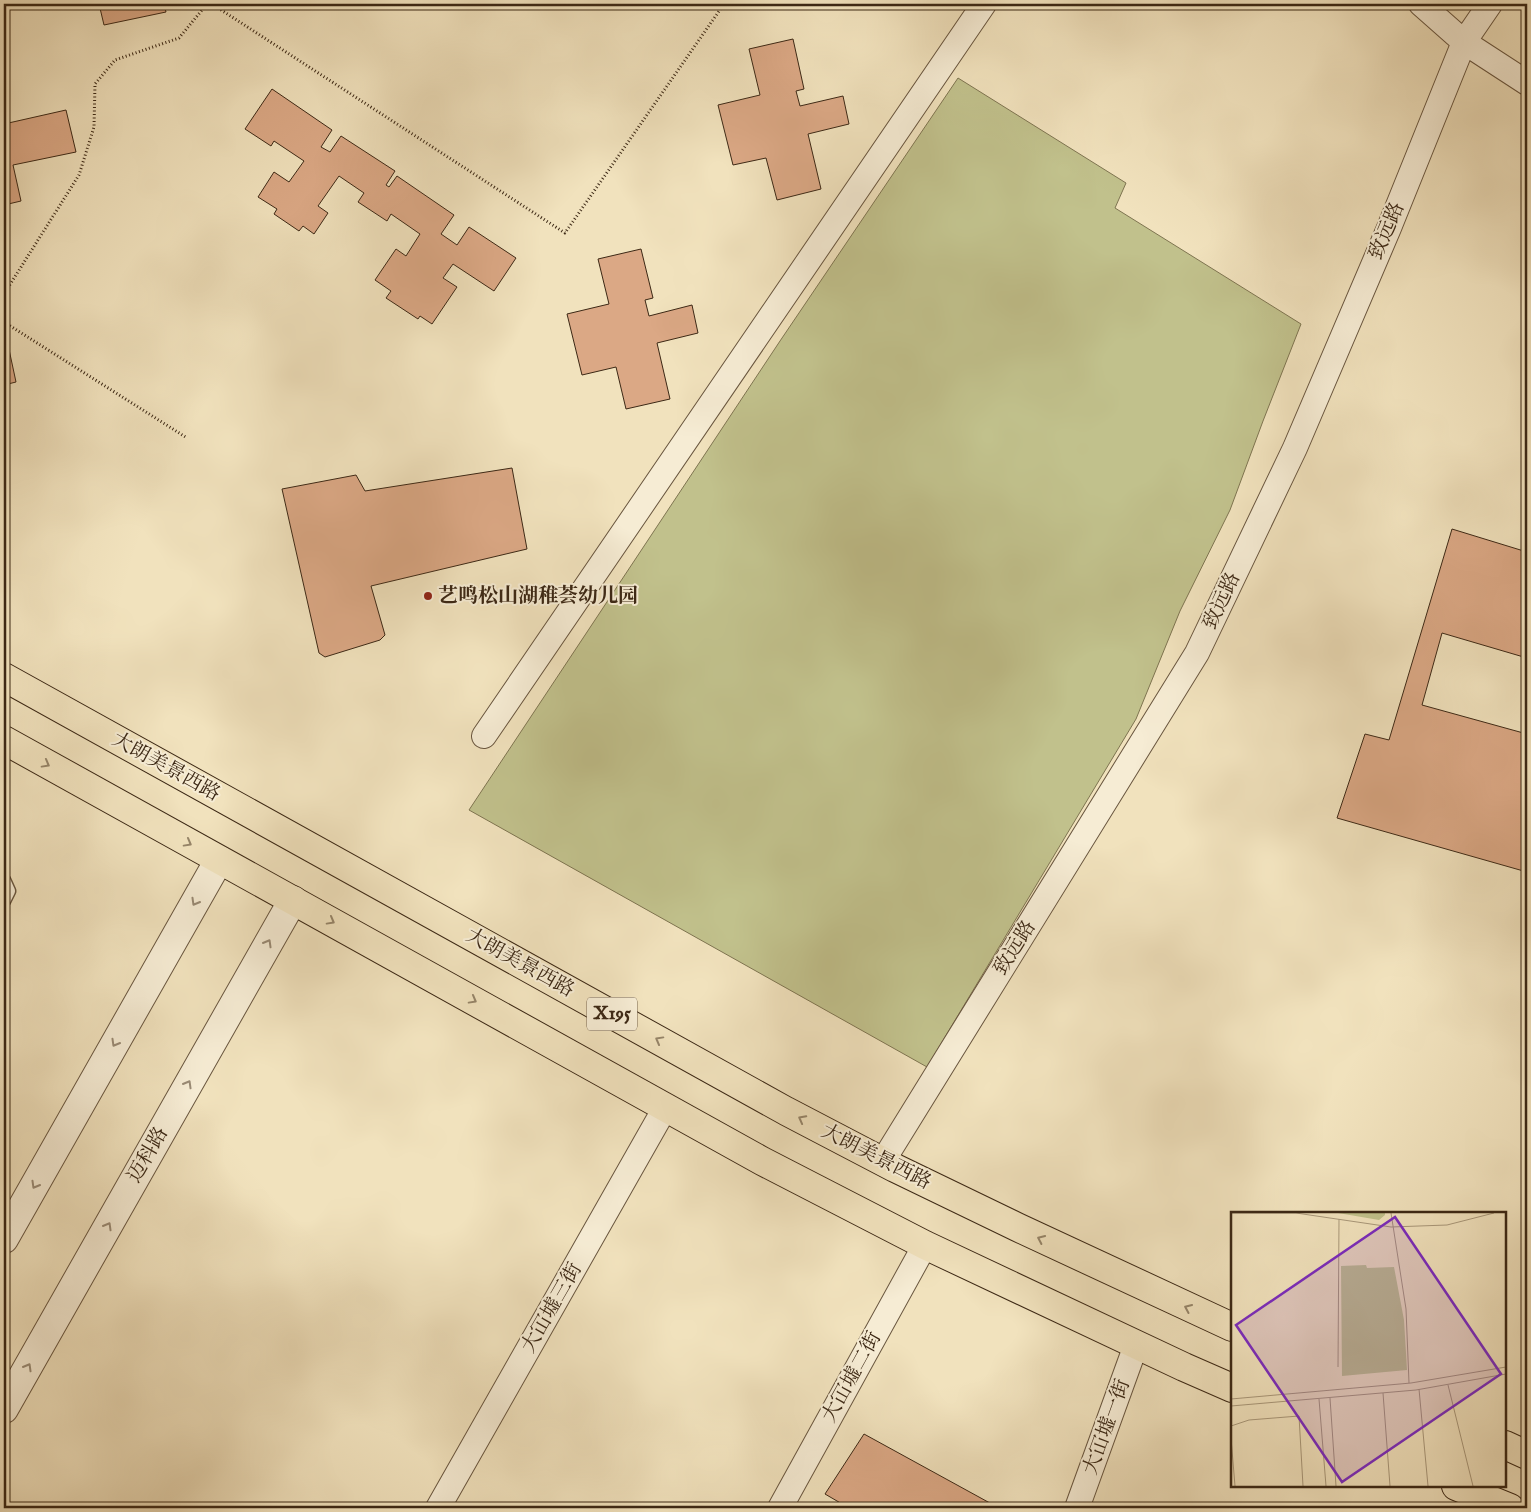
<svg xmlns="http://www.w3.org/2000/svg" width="1531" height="1512" font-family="'IM FELL English','Noto Serif SC',serif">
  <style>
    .green { fill: #c1c18c; stroke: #7e7450 }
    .building { fill: #dba885; stroke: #3c2815 }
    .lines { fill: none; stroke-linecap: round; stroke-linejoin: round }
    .service-casing { stroke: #69563f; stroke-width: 15 }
    .minor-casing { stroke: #69563f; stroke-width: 26 }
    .tertiary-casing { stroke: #69563f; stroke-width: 30 }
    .primary-casing { stroke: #3c2815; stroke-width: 30 }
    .path { stroke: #3c2815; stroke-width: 3; stroke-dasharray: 1 2.5; stroke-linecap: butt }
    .service { stroke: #f6ecd4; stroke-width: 12 }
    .minor { stroke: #f6ecd4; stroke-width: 24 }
    .tertiary { stroke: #f6ecd4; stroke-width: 28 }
    .primary { stroke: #f1e2bd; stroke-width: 28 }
    .oneway { stroke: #968569 }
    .oneway2 { stroke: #998a74 }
    .poi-dot { fill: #8f2418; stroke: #f6ecd4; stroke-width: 2 }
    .labels { text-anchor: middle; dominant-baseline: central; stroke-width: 4; stroke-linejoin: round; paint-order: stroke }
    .shield { fill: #f6ecd4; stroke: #74634e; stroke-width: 1 }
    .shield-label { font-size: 19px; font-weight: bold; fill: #3c2815 }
    .street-label { font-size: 20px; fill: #3c2815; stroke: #f6ecd4 }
    .poi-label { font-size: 20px; font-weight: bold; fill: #3c2815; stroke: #f6ecd4; text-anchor: start }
    .inset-road { fill: none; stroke: #a9987a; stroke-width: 1 }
    .view { fill: #7b2cbf; fill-opacity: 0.15; stroke: #7b2cbf; stroke-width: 2.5 }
    .inset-edge { fill: none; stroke: #3c2815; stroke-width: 2.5 }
  </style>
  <rect width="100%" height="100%" fill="#f1e2bd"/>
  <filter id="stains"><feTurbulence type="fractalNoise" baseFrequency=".004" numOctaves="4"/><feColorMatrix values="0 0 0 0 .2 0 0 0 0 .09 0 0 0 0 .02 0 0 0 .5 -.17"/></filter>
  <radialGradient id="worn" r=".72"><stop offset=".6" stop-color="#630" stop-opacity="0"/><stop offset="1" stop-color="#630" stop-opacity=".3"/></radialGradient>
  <path class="green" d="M958,78l168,105 -11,25 186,116 -38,97 -33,89 -50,101 -44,108 -209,348 -458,-257 311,-469z"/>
  <path class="building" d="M99,4h65l2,8 -62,13z
    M793,39l11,50 -8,2 4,15 43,-10 6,28 -41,10 13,55 -44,11 -11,-42 -33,7 -15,-60 42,-10 -11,-46z
    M272,89l60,41 -11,17 9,5 11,-16 54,35 -9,14 3,2 8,-11 57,39 -13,19 16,11 12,-18 47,31 -22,33 -41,-27 -10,14 14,9 -25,37 -12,-8 -2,3 -32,-21 5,-7 -16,-11 21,-31 10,7 14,-22 -29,-20 -4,7 -29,-19 6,-9 -25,-17 -21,30 10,7 -14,21 -11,-8 -4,5 -25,-17 3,-5 -19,-12 16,-25 15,10 15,-21 -30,-20 -3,5 -26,-17z
    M66,110l10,42 -63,13 8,36 -17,4v-81z
    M641,249l12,49 -8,2 4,16 43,-11 6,28 -41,10 13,56 -44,10 -10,-42 -34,8 -15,-61 42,-10 -11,-45z
    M7,340l9,42 -12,3v-44z
    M512,468l15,81 -156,37 14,49 -5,5 -55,17 -6,-4 -37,-164 74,-14 9,16z
    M1452,529l75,23v106l-85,-25 -20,72 105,29v138l-190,-54 28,-84 24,6z
    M864,1434l135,74h-150l-24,-14z"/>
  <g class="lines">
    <g class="service-casing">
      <path id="service" d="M4,880l5,11 -5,10"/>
    </g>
    <g class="minor-casing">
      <path id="minor" d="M1421,4l43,38 63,41
        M484,736l500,-732
        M883,1161l314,-508 98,-205 94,-220 75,-186 26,-38
        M438,1508l227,-400
        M780,1508l145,-263
        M1077,1508l59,-163"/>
    </g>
    <g class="tertiary-casing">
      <path id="tertiary" d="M4,1239l215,-379
        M4,1409l289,-509"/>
    </g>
    <g class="primary-casing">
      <path id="primary" d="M4,677l782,434 109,57 122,59 215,100
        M4,740l758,421 163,84 259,122 48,21
        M1505,1445l22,10
        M1456,1486l54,22"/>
    </g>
    <path class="path" d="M212,4l353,229 159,-229
      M4,294l75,-119 15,-48 1,-43 20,-24 64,-22 28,-34
      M4,322l183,116"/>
    <use href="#service" class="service"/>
    <use href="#minor" class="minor"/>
    <use href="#tertiary" class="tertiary"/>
    <use href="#primary" class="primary"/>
  </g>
  <defs><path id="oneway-chevron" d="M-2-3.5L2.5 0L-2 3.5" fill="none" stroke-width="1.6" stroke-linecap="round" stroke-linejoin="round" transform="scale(1.25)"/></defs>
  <g class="oneway">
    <use href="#oneway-chevron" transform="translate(46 764) rotate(29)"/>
    <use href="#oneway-chevron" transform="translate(188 843) rotate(29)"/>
    <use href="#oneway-chevron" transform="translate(331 921) rotate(29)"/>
    <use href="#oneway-chevron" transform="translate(473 1000) rotate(29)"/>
    <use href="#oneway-chevron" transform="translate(659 1040) rotate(-151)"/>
    <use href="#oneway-chevron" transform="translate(802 1119) rotate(-152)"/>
    <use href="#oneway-chevron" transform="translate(1041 1239) rotate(-155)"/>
    <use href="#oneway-chevron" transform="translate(1188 1308) rotate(-156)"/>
  </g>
  <g class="oneway2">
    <use href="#oneway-chevron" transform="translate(195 902) rotate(120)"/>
    <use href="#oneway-chevron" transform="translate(268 943) rotate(-60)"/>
    <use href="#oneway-chevron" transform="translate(115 1043) rotate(120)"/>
    <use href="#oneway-chevron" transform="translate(188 1084) rotate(-60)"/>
    <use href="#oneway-chevron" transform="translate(35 1185) rotate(120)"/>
    <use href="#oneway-chevron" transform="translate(108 1226) rotate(-60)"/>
    <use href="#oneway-chevron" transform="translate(28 1367) rotate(-60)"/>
  </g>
  <circle class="poi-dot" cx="428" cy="596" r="5"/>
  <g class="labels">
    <rect class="shield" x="587" y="997.5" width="50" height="33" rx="4"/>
    <g class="shield-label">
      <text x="612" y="1014">X195</text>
    </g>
    <g class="street-label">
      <text transform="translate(1387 231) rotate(-67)">致远路</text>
      <text transform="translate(1222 601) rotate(-65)">致远路</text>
      <text transform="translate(166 767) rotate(29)">大朗美景西路</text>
      <text transform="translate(1015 948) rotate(-58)">致远路</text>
      <text transform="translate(520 963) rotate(29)">大朗美景西路</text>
      <text transform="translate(148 1155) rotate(-60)">迈科路</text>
      <text transform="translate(876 1157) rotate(27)">大朗美景西路</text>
      <text transform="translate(552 1308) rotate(-60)">大冚墟三街</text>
      <text transform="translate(852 1377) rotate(-61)">大冚墟二街</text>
      <text transform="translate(1107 1427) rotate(-70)">大冚墟一街</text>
    </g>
    <g class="poi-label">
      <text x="438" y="596">艺鸣松山湖稚荟幼儿园</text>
    </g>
  </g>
  <g transform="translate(1231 1212)">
    <rect width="275" height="275" fill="#f1e2bd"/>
    <path d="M107,1h47v2l-6,5zM135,53l1,3 27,-1 10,53 3,50 -65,6 -1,-110z" fill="#c1c18c"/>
    <path class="inset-road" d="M0,1h65l95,14 56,-2 47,-12M160,1l15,96 3,74M107,155l1,-148M217,173l25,101M188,177l9,97M152,181l7,93M99,186l6,88M0,187l180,-16 95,-16M88,187l7,87M0,194l185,-16 90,-16M0,214l18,-6 50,-4 4,70M0,226l4,48"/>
    <path class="view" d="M164,5l106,157 -159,108 -106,-157z"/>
    <rect width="275" height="275" class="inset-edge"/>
  </g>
  <rect width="1531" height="1512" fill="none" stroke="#f1e2bd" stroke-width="20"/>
  <rect x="5" y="5" width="1521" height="1502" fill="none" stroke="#3c2815" stroke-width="2.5"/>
  <rect x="10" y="10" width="1511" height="1492" fill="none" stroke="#3c2815"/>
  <rect width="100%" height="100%" filter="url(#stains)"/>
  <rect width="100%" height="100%" fill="url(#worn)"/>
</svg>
